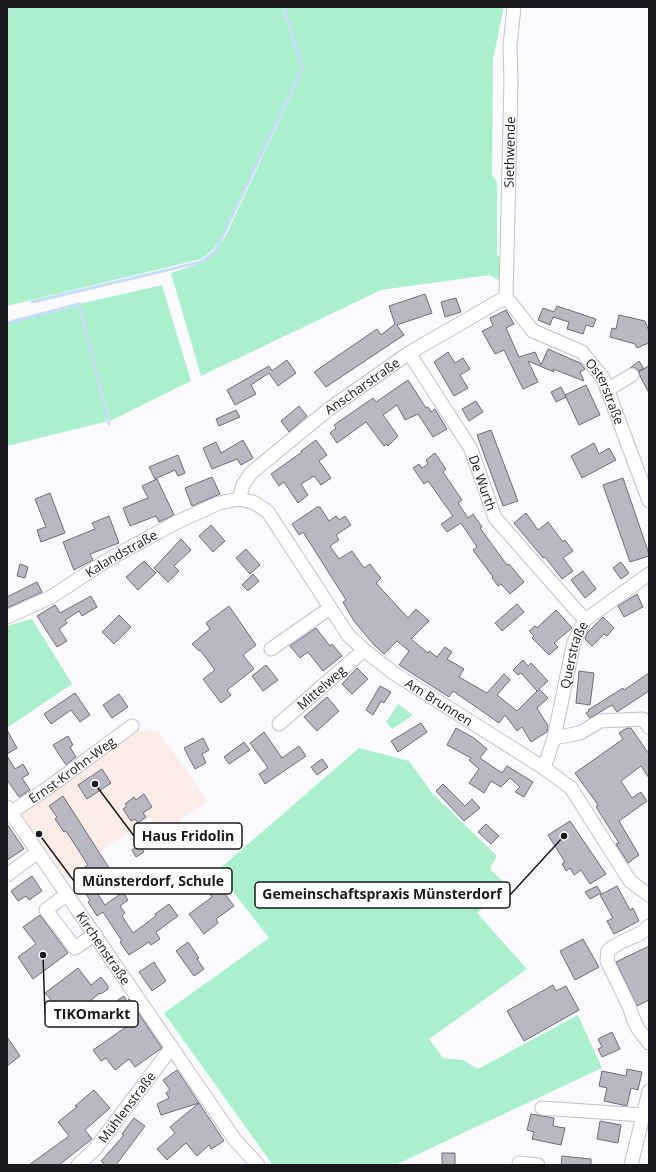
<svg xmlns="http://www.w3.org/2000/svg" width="656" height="1172" font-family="'Open Sans',sans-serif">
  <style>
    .education { fill: #fbece7 }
    .green { fill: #abf0cd }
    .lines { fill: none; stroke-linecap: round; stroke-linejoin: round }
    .stream { stroke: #c7dcf7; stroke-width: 3 }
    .building { fill: #b7b8c2; stroke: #6d6d77 }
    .minor-casing { stroke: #c0c1cb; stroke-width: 15 }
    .minor { stroke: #fff; stroke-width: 13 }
    .labels { text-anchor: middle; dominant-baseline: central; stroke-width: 3; stroke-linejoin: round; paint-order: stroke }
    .street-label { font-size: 13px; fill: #1a1a1e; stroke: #fff }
    .leader { fill: none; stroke: #1a1a1e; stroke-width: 1.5 }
    .callout-dot { fill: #1a1a1e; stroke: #fff; stroke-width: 1.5 }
    .callout { fill: #fff; stroke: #1a1a1e; stroke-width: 1.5 }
    .callout-label { font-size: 14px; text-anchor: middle; font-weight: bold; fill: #1a1a1e }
  </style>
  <rect width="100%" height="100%" fill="#f9f9fe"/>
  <path class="education" d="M138,731h20l50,70 -47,32 -10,-16 -86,59 -45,-62z"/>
  <path class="green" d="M7,7h275l19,62 -77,164 -11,17 -12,9 -194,47z
    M285,7h219l-11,52 -1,116 5,7v73l6,3 -1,24 -13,-7 -108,15 -180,86 -30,-103c30,-10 38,-9 55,-38l77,-165z
    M162,285l29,96 -81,40 -31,-117z
    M78,306l30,115 -101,25v-122z
    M32,619l40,65 -65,44v-102z
    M398,704l15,11 -21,14 -6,-7z
    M359,748l50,13 24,33 64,62 -7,13 18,17 -31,27 50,56 -98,70 14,19 20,2 15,9 100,-54 24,53 -207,97 -123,-1 -108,-151 105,-75 -52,-67z"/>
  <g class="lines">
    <path class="stream" d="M32,302l169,-40 14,-10 87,-183 -18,-62
      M7,323l72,-19 30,120"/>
  </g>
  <path class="building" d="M425,294l7,19 -35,12 7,10 -78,52 -12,-15 63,-43 4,6 14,-11 -6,-18z
    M456,298l5,14 -16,5 -4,-15z
    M557,306l39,13 -3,8 -7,-2 -3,9 -16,-5 2,-7 -16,-5 -3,8 -12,-5 5,-12 11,4z
    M506,310l8,14 -8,4 13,29 16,-5 6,13 7,-16 32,14 5,6 -5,3 4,9 -31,-12 1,3 -26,-11 10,21 -15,7 -19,-39 -9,4 -13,-23 11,-5 -3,-8z
    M619,315l26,6 4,10v12l-12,5 -2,-4 -25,-7 2,-9 4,1z
    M448,352l7,11 8,-5 7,11 -10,6 8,13 -14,8 -20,-34z
    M287,360l9,13 -18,13 -9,-13 -18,12 5,9 -21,11 -8,-15 42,-24 3,5z
    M639,361l5,8 -5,2 -3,-3h-6z
    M649,366v27l-9,-17 -1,-5z
    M408,380l18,28 2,-1 3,5 4,-3 12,20 -14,8 -15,-23 -13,6 -8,-15 -14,10 15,21 -10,10 -1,-2 -3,2 -18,-24 -29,21 -7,-10 6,-5 -2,-3 39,-27 3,4z
    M586,385l14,30 -21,10 -14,-30z
    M561,387l5,10 -10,5 -5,-10z
    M476,401l7,11 -14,9 -7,-12z
    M299,406l8,10 -18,16 -8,-11z
    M236,410l4,7 -21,9 -3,-7z
    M491,430l27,71 -15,5 -26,-71z
    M243,440l10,18 -12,7 -4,-6 -25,10 -9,-21 13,-6 5,11z
    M316,440l11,15 -8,6 12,17 -10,7 -7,-9 -13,8 7,11 -10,8 -14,-21 -5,4 -8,-12 31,-22 -1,-1z
    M594,443l5,11 10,-6 7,12 -34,18 -11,-22z
    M435,453l11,16 -3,3 19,28 -4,3 10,15 5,-4 9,13 -2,1 27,37 2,-1 15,18 -14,12 -9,-10 -3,2 -6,-8 1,-1 -20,-27 4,-3 -16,-24 -14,9 -6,-8 12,-8 -25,-35 -4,3 -11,-16 6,-4 3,4 6,-4 -2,-4z
    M178,455l7,18 -7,3 -3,-6 -20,9 -6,-12z
    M212,477l8,17 -28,12 -7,-18z
    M623,478l26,76v2l-19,6 -27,-77z
    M157,479l17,36 -15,7 -3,-6 -26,10 -7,-18 25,-10 -6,-12z
    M50,493l15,40 -24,9 -4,-12 9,-3 -11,-28z
    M317,507h3l9,14 7,-5 3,4 6,-4 6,9 -15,10 3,5 -9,6 9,13 13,-8 12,17 6,-4 5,7 6,7 -5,5 32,35 8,-9 13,12 -18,18 17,14 1,-2 8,6 8,-10 7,5 -5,7 17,10 -5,8 28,16 17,-19 6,6 -13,15 20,16 21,-21 -1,1 -16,-18 -3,2 -5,-5 10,-10 5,6 3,-3 17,18 -9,8 9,9 -11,10 11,18 -1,6 -16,10 -9,-15 -5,4 -12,-16 -6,8 -46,-32 -4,6 -50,-32 10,-14 -12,-10 -13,13 -10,-9 -20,-24 -11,-19 3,-2 -43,-68 -4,3 -7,-11z
    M526,513l12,17 10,-8 15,20 2,-2 8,11 -10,7 10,13 -11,8 -17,-22 -2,1 -29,-35z
    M109,516l10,27 -29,11 3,6 -19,10 -11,-28 32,-13 -3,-6z
    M211,525l14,16 -12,11 -14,-16z
    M181,539l10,11 -17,16 5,5 -11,11 -14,-14z
    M246,549l14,16 -10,9 -14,-16z
    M144,561l12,12 -18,17 -12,-13z
    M621,562l8,11 -8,6 -8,-11z
    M20,564l8,3 -3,11 -8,-2z
    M583,571l13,18 -11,9 -14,-18z
    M253,574l6,7 -11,10 -6,-6z
    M37,582l5,10 -35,16v-11z
    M637,594l6,13 -19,10 -6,-11z
    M91,596l6,11 -15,9 -3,-5 -14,9 2,3 -8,6 8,12 -10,6 -20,-31 18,-11 5,8z
    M517,604l7,8 -22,19 -7,-8z
    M229,606l27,39 -13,10 11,14 -27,21 4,5 -10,8 -18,-24 12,-9 -15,-20 -1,1 -7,-7 18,-15 -4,-6z
    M556,610l16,18 -18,15 4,4 -9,8 -17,-17 2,-2 -5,-5 6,-5 2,2z
    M119,615l12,12 -17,17 -12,-12z
    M603,617l11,11 -7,8 -3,-2 -12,12 -7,-7 2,-6z
    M316,628l14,18 2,-2 10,12 -19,15 -15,-19 -8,6 -10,-12z
    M266,665l12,15 -15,11 -11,-15z
    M357,668l11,11 -16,15 -10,-10z
    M579,671l15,2 -4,32 -14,-2z
    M649,673v18l-32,21 -5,-7 -22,13 -4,-5 3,-2 -1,-1 35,-22 1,2z
    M380,686l11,6 -7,11 -3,-2 -8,14 -7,-5z
    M75,693l15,22 -10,7 -9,-12 -20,14 -7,-10z
    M119,694l9,13 -16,11 -9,-13z
    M327,697l12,14 -22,20 -13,-14z
    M421,723l6,9 -29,20 -7,-11z
    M456,728l18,10 13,11 -7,9 22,15 5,-7 26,16 -9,15 -9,-5 5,-5 -10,-9 -9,9 -10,-6 -7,12 -15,-10 10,-14 -10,-9 2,-2 -24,-13z
    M627,728h4l18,26v24l-8,-12 -20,15 11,17 9,-6 6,9 -28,20 20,34 -11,8 -12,-19 3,-1 -23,-36 2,-1 -2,-4 -21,-29 48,-34 -4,-6z
    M7,730l10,18 -10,6z
    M264,732l18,26 17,-12 7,10 -41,28 -6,-10 9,-6 -18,-25z
    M68,736l5,9 -3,2 6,10 -10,8 -13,-20z
    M203,738l6,12 -7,4 4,9 -11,6 -11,-21z
    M244,742l6,8 -21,14 -5,-7z
    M7,756l8,13 8,-5 6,10 -7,4 8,12 -11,7 -12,-17z
    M322,759l6,8 -11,8 -6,-8z
    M102,769l9,14 -24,16 -9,-14z
    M443,784l22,22 7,-7 8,9 -16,13 -28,-30z
    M144,794l8,13 -9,6 3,4 -8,6 -3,-4 -4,2 -8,-12 4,-3 -2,-2 9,-7 2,3z
    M63,796l48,75 -20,13 14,21 18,-13 5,8 -8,6 5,7 -3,3 11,17 23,-17 -1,-2 14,-10 9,12 -22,16 4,7 -9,6 -2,-3 -20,13 -9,-13 2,-1 -19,-29 -6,4 -9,-14 2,-2 -15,-22 4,-3 -2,-3 11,-7 -22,-34 -2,1 -9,-13 2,-2 -8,-11z
    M570,821l36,53 -16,10 -9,-14 -7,5 -4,-7 -4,3 -4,-7 3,-2 -17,-27z
    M7,824l17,25 -17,11z
    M486,824l13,12 -8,8 -13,-12z
    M140,845l4,7 -8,5 -4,-7z
    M215,874l10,14 -3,2 12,16 -18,13 2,4 -14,11 -15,-20 23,-17 -10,-14z
    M32,876l10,15 -13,9 -3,-4 -8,5 -7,-10z
    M597,886l4,7 -11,6 -5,-7z
    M617,886l13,24 3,-2 6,13 -25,13 -7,-13 6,-3 -13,-23z
    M40,915l28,38 -35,26 -15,-22 18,-13 -13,-17z
    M583,939l16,28 -24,13 -15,-29z
    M188,942l11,16 -2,1 7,10 -10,7 -18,-25z
    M649,946v54l-12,6 -21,-44z
    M154,962l12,19 -14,10 -13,-19z
    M78,968l13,17 10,-8 7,9v3l-7,5 -1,-1 -32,26 -23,-26z
    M553,985l3,6 10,-5 13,24 -55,31 -17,-30z
    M124,996l3,5 2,-2 33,49 -27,19 -6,-8 -14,11 -9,-12 -5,3 -8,-11 33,-23 -14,-23z
    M612,1032l8,17 -18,8 -4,-8 4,-2 -4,-8z
    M7,1037l13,19 -13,10z
    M627,1069l15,3 -4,18 -7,-2 -4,18 -23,-5 3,-13 -8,-2 3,-15 24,5z
    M177,1070l22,33 -38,12 -4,-11 12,-6 -3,-5 4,-3 -7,-10z
    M94,1090l16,18 -25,22 7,9 -33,26h-30l40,-29 -11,-14 19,-15 -2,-1z
    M199,1103l25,38 -13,8 -2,-4 -12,11 -11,-13 -19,17 -10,-11 18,-16 -5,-6z
    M531,1114l23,4 -1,8 12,2 -4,17 -29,-6 2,-7 -7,-2z
    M134,1118l11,8 -29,39h-11l-4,-4 23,-26 -2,-1z
    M600,1121l21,4 -3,18 -21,-4z
    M442,1153h13v12h-13z
    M562,1156l29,3v6h-30z"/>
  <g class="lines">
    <g class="minor-casing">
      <g id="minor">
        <path id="s1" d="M506,297l5,-217 -1,-34 4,-39"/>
        <path id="s2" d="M506,297l27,34 49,21 21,26 46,123"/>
        <path id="s3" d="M409,353l62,96 24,69 90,102"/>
        <path d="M607,390l25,-15"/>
        <path id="s4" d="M239,499l4,-14 8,-12 78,-64 80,-56 97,-56"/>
        <path id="s5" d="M7,617l44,-20 55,-36 71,-39 42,-19 20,-4 14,3 15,10 80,123 16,15 31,24 149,94 27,20 59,93 19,14"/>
        <path d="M271,649l59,-41"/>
        <path id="s6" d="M279,724l85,-74"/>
        <path d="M554,738l26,-5 20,-12 43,-2 6,8"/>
        <path id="s7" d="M544,768l10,-30 20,-96 11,-22 64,-46"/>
        <path id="s8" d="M7,807l228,333 23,25"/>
        <path id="s9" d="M7,815l38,-25 87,-64"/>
        <path d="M7,875l31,-23"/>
        <path d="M67,894l-21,16 29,38 20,-14"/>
        <path d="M649,926c-9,12 -28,12 -41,25l-1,10 22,45 4,12 5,11 11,14"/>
        <path d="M542,1108l101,7"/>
        <path d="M519,1163l19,2"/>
        <path id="s10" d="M78,1165l17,-16 77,-102"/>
        <path d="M631,1165l18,-74"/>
      </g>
    </g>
    <use href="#minor" class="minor"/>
  </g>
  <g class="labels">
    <g class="street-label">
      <text stroke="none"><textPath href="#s1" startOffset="145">Siethwende</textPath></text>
      <text stroke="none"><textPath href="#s4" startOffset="170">Anscharstraße</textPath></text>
      <text stroke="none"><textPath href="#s2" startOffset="143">Osterstraße</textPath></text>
      <text stroke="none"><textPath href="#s3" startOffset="150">De Wurth</textPath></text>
      <text stroke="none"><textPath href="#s5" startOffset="131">Kalandstraße</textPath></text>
      <text stroke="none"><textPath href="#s7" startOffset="117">Querstraße</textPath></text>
      <text stroke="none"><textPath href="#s6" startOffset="56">Mittelweg</textPath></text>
      <text stroke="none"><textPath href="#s5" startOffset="554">Am Brunnen</textPath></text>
      <text stroke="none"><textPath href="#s9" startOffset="79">Ernst-Krohn-Weg</textPath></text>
      <text stroke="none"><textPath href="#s8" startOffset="171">Kirchenstraße</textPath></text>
      <text stroke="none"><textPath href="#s10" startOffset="76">Mühlenstraße</textPath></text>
    </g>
  </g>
  <path class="leader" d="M95 784L134 836M39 834L74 881M564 836L510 895M43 955L45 1014"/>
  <g class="callout-dot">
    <circle cx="95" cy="784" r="4"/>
    <circle cx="39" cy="834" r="4"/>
    <circle cx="564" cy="836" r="4"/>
    <circle cx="43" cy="955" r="4"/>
  </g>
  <g class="callout">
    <rect x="134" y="823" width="108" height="26" rx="4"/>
    <rect x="74" y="868" width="158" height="26" rx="4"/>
    <rect x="255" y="882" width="255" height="26" rx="4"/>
    <rect x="45" y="1001" width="93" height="26" rx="4"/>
  </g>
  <g class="callout-label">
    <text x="188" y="841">Haus Fridolin</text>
    <text x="153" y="886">Münsterdorf, Schule</text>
    <text x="382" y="899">Gemeinschaftspraxis Münsterdorf</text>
    <text x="92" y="1019">TIKOmarkt</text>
  </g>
  <rect width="656" height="1172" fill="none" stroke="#1a1a1e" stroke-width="16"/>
</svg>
